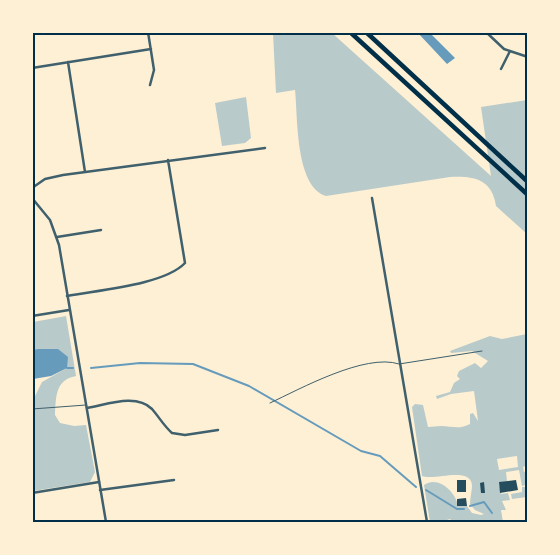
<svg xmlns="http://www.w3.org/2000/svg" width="560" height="555" font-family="'Space Grotesk',sans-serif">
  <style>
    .green { fill: #b9caca; fill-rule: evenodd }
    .water { fill: #669bbc }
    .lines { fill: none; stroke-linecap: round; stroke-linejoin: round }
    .stream { stroke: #669bbc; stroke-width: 2 }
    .building { fill: #264d5e }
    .service { stroke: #3f606c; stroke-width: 1 }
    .minor { stroke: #3f606c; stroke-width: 2.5 }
    .tertiary { stroke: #3f606c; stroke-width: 2.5 }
    .motorway { stroke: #003049; stroke-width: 4.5 }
    .neatline { fill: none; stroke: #003049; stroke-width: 2 }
  </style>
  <rect width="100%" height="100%" fill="#fdf0d5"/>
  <path class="green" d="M273,33h59l159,143 -10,-69 46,-7v134l-31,-28c-4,-27 -22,-30 -46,-29l-124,19c-31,-10 -28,-78 -31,-106l-19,3z
    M246,97l5,41 -6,5 -23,3 -7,-43z
    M66,316l10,60c-21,4 -20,21 -21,39l5,8 14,3 12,-1 9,47 -5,10 -57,9v-91l9,-18 25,-14 -9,-19 -25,1v-28z
    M527,334l1,131 -5,2 1,5 3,-1 -2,4 1,10 -4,1 -3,-16 -13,2 1,9 -8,2 2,11 7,-1 2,7 -8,1 4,9h-5l2,12h-50l-3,-3 -9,3h-11l-6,-37c14,-10 32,7 34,21h9l5,7 9,2 3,-1 -9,-4 -5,-6c0,-6 2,-13 2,-19 -2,-19 -38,-4 -50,-9l-10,-69 3,-3 8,1 5,22c5,0 8,-1 13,-1 11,0 18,4 29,-2v-10l3,-1 5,8 -4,-30 -23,3 -14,5 -1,-3 14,-4 4,-9 6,-4 -3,-3 2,-5 16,-8 6,5 7,-7 -16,-10 -21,2 -1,-2 40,-15 12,3zM517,456l1,11 -19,3 -2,-11z
    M522,487h5v10l-15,2 -1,-5 11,-2z"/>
  <path class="water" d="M418,33h12l25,25 -8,6z
    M38,349h20l10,8 -1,11 -16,8 -18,3v-29z"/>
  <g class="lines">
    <path class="stream" d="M67,368h6
      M91,368l49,-5 53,1 56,22 112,65 19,5 36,31
      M426,490l31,19h7
      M470,506l14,-4 8,11
      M495,521l1,1"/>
  </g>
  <path class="building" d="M457,480h9v12h-9z
    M516,480l2,10 -18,3 -1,-11z
    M484,482l1,11h-4l-1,-10z
    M466,498l1,8h-10v-7z"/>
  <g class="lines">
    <path class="service" d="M270,403c30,-14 95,-50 129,-39l83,-13
      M32,409l54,-4"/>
    <path class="minor" d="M148,32l6,38 -4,15
      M486,32l18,17 24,8
      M68,62l17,110
      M32,68l119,-19
      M501,69l9,-18
      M32,188l13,-9 18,-4 202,-27
      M372,198l55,324
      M57,237l44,-7
      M67,296c31,-6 97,-11 118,-33l-17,-103
      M32,316l37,-6
      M87,408c19,-3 49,-15 65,1 7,8 12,17 20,24l13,2 33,-5
      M100,490l74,-10
      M32,493l67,-11"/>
    <path class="tertiary" d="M32,198l18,22 9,25 47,277"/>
    <path class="motorway" d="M350,32l178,163
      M366,32l162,150"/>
  </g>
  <rect width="560" height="555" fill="none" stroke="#fdf0d5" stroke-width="68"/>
  <rect x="34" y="34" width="492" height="487" class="neatline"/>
</svg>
